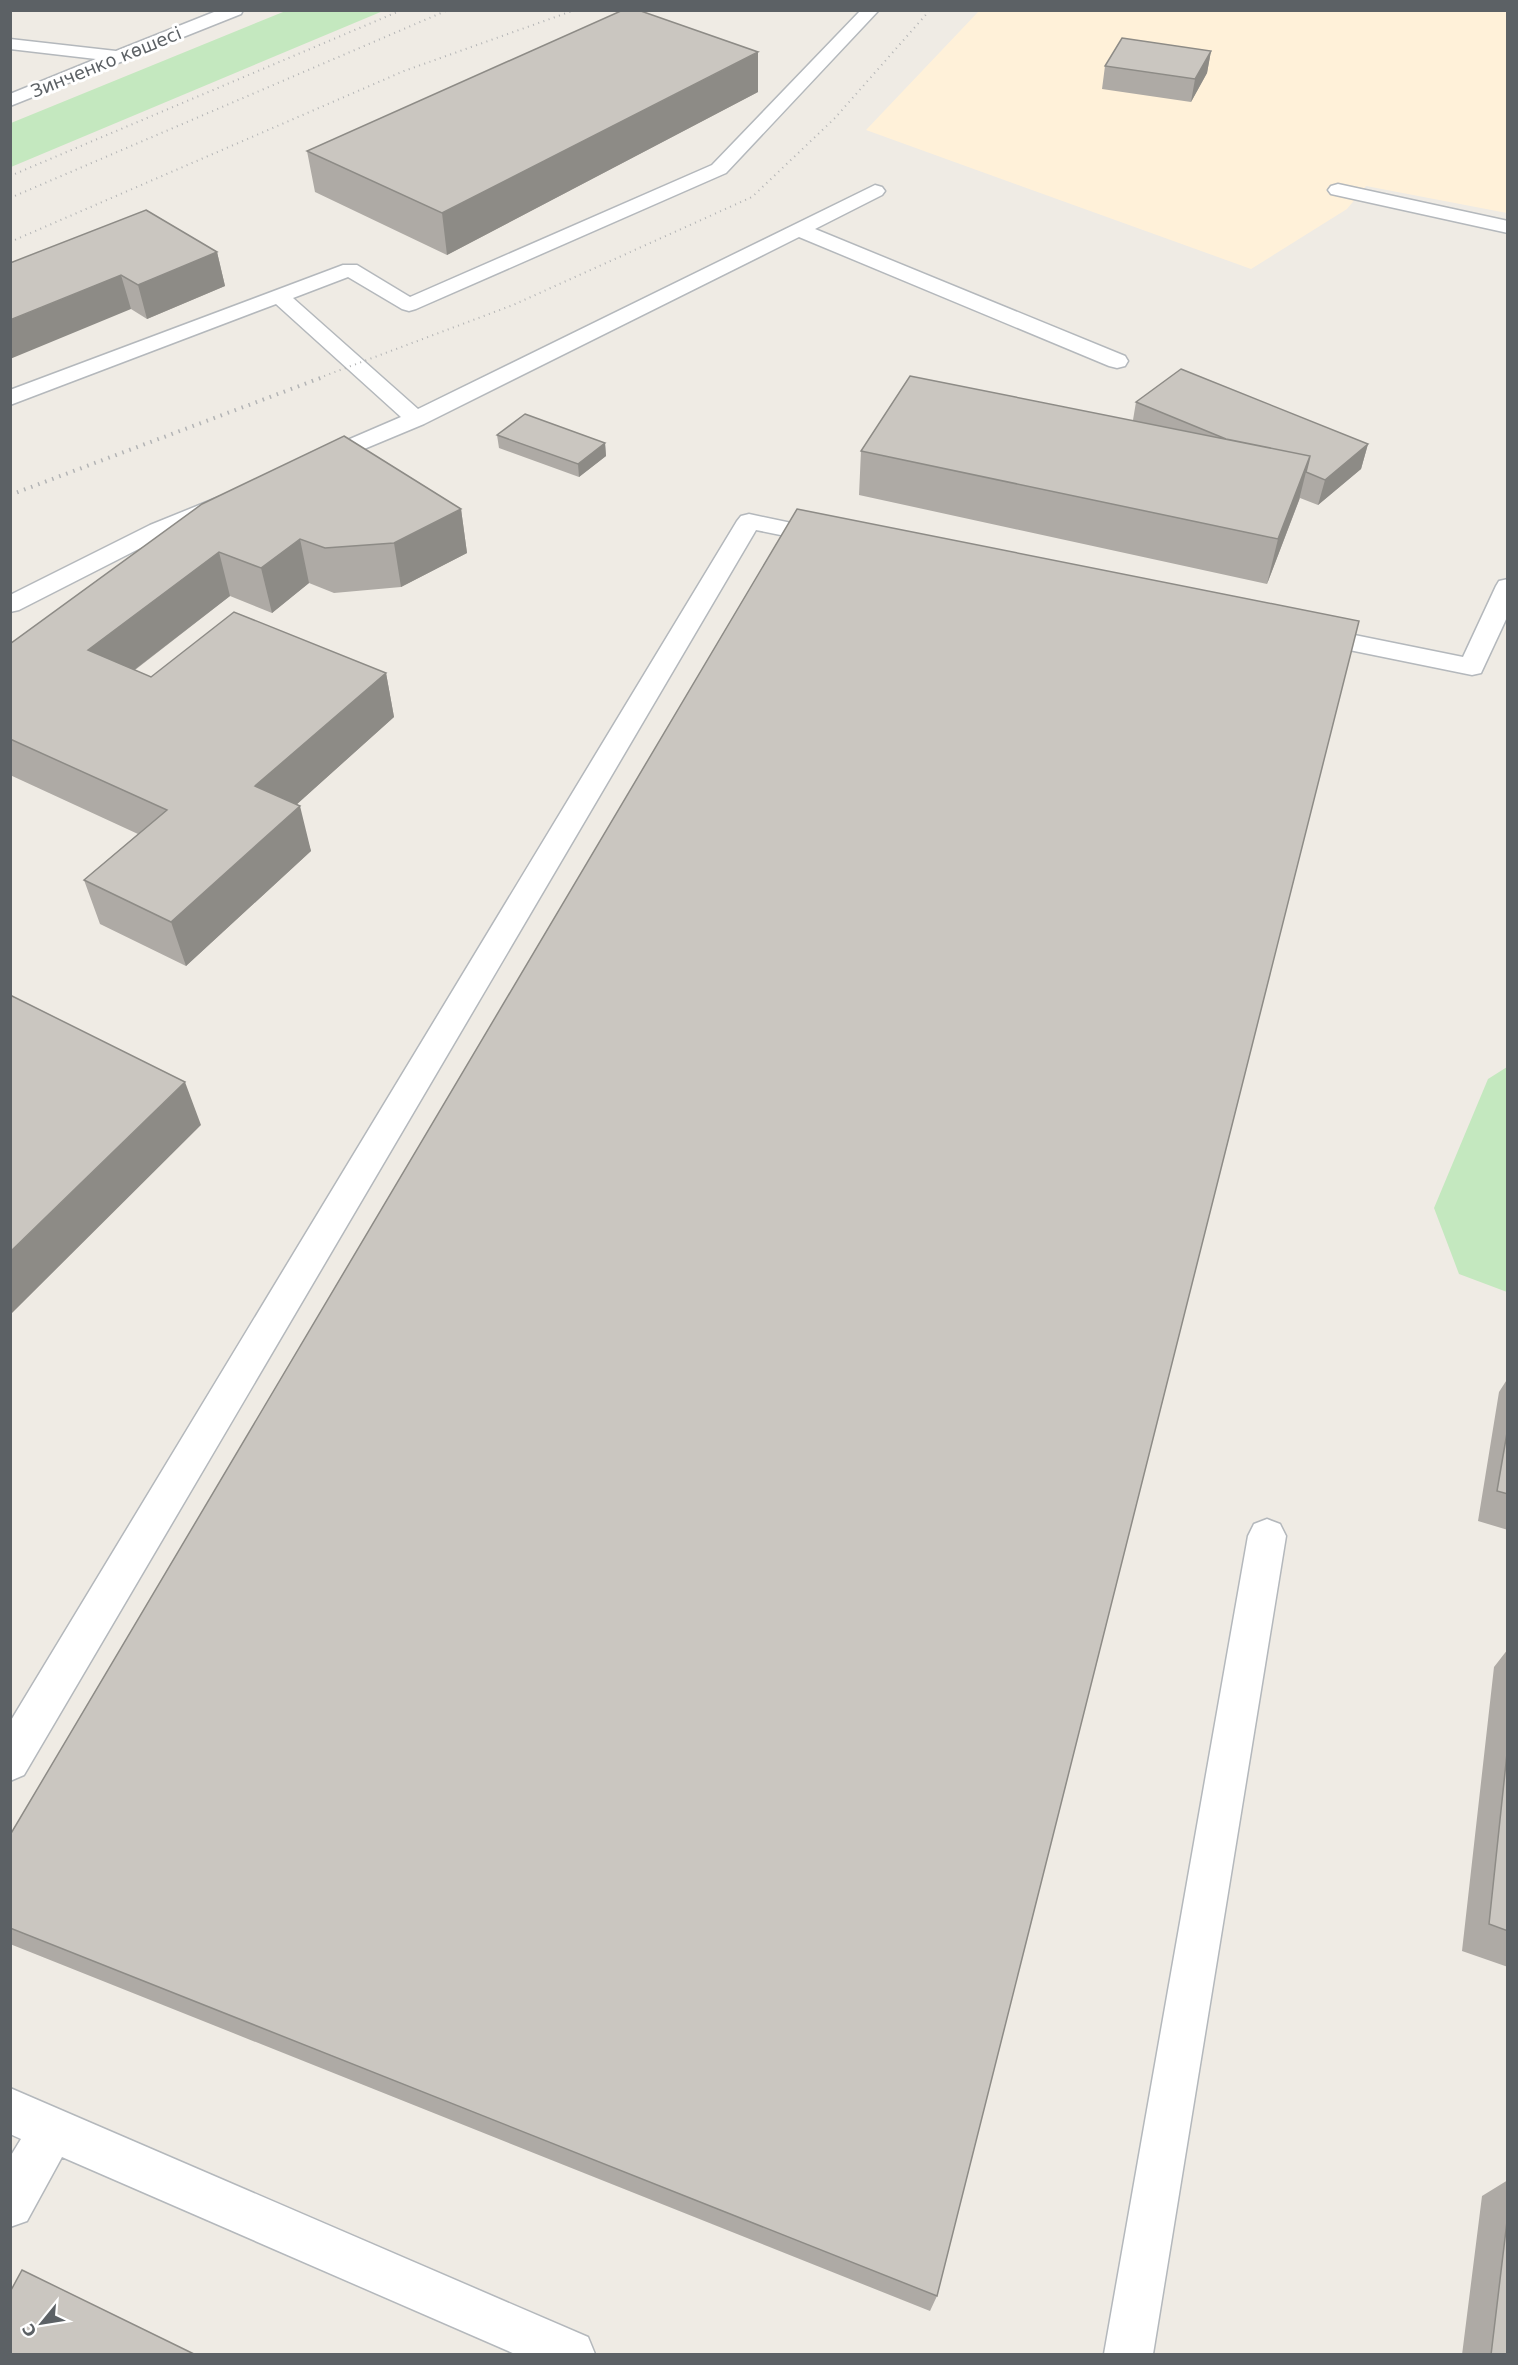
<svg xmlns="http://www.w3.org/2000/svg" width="1518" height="2365" font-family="'DejaVu Sans',sans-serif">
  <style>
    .commercial { fill: #fff1d9 }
    .green { fill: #c4e8bf }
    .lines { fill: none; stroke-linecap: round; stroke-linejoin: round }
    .minor-casing { stroke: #b4b8bc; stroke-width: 3 }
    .minor { fill: #fff; fill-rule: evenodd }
    .rail-far1 { stroke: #b3b4b5; stroke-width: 2; stroke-dasharray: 1 4.5; stroke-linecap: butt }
    .rail { stroke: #b3b4b5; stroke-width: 4; stroke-dasharray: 1.5 6; stroke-linecap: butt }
    .wall { fill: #aeaaa5 }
    .shaded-wall { fill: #8d8b86 }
    .building { fill: #cac6c0; stroke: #8d8b86; stroke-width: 1.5 }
    .labels { text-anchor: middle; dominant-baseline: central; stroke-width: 6; stroke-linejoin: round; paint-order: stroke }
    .far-street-label { font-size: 18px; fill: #5c6165; stroke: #fff }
  </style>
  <rect width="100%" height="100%" fill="#efebe4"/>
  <path class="commercial" d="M979,11h528v202l-141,-27 -19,23 -96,60 -385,-139z"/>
  <path class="green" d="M288,10l95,1 -372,156v-44z
    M1507,1067v225l-48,-18 -25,-66 54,-129z"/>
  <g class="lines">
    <g class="minor-casing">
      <path id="minor" d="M219,10h24l-2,4 -231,92v-12l86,-35 -86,-10v-10l106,12z
        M861,10h18l-153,163 -310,136 -7,2 -7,-2 -54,-32 -55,21 125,111 457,-224 7,2 3,4 -3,4 -67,34 310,127 3,5 -3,5 -8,2 -8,-2 -310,-129 -375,187 -108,45 -8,-2 -4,-5 4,-5 93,-40 -125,-113 -266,101v-15l333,-125h14l53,32 302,-132z
        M1338,184l170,37v12l-177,-39 -3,-4 3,-4z
        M219,497l8,2 4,5 -4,5 -61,26 -147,75 -9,2v-17l140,-70z
        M749,514l90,19 3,5 -3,5 -9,2 -74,-15 -732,1245 -14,6v-59l727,-1201 4,-5z
        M1508,579v36l-27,58 -9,2 -162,-33 -9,-3 -4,-5 4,-5 9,-3 153,31 33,-71 3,-5z
        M1267,1519l13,5 6,12 -133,818h-49l144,-818 6,-12z
        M10,2088l578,249 7,17h-80l-453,-197 -35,64 -17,6v-70l11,-18 -11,-5z"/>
    </g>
    <use href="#minor" class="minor"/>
    <path class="rail-far1" d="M10,176l392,-166
      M10,198l438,-188
      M10,242l394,-171 171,-61
      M319,378l194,-73 239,-108 83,-79 95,-108"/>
    <path class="rail" d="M10,495l313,-118"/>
  </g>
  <path class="wall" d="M1211,51l-4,22 -16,29 -89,-13 3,-23z
    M758,92l-311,163 -132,-63 -8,-41z
    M217,252l8,34 -78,33 -16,-10 -121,-46z
    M1136,402l232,42 -7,25 -43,36 -18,-7 -33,86 -408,-89 2,-44 272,-31z
    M497,435l108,8 1,13 -27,21 -80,-29z
    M202,504l259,5 6,44 -66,34 -67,6 -25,-10 -37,30 -42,-17 -95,74 16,7 235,-4 8,44 -98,88 15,46 -125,115 -86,-42 -16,-44 54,-46 -128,-59v-131z
    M1508,1378v152l-30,-9 21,-129z
    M1508,1649v318l-46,-16 32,-284z
    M10,1835l927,461 -7,15 -920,-367z
    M1508,2180v175h-46l20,-159z"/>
  <path class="shaded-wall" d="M1211,51l-4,22 -16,29 4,-23z
    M758,52v40l-311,163 -5,-42z
    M217,252l8,34 -78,33 -9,-34z
    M121,275l10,34 -121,50v-39z
    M605,443l1,13 -27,21 -1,-13z
    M1368,444l-7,25 -43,36 7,-25z
    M1310,456l-11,44 -32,84 11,-45z
    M461,509l6,44 -66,34 -7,-44z
    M300,539l9,44 -37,30 -11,-45z
    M219,552l11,44 -127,98 -15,-44z
    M386,673l8,44 -127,114 -12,-45z
    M300,806l11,45 -125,115 -15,-44z
    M185,1082l16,43 -191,190v-63z"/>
  <path class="building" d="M623,10h15l120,42 -316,161 -135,-62z
    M1122,38l89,13 -16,28 -90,-13z
    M146,210l71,42 -79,33 -17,-10 -111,45v-57z
    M1181,369l187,75 -43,36 -19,-8 4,-16 -84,-17 -90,-37z
    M910,376l400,80 -32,83 -417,-88z
    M525,414l80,29 -27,21 -81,-29z
    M344,436l117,73 -67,34 -69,5 -25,-9 -39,29 -42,-16 -131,98 63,27 83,-65 152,61 -131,113 45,20 -129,116 -87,-42 83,-70 -157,-71v-95l192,-140z
    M797,509l562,112 -422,1675 -927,-368v-93z
    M10,995l175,87 -175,170z
    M1508,1427v67l-11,-3z
    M1508,1744v187l-19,-7z
    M1508,2213v142h-17z
    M22,2270l174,85h-186v-63z"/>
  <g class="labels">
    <g class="far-street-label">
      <text transform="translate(106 62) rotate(-22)">Зинченко көшесі</text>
    </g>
  </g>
  <rect width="1518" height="2365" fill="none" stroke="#5c6165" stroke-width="24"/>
  <g transform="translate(42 2323) rotate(240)" stroke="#ffffff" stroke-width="4.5" paint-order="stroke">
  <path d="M0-4.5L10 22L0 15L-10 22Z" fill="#5c6165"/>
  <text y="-9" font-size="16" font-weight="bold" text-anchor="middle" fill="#5c6165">С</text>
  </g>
</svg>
